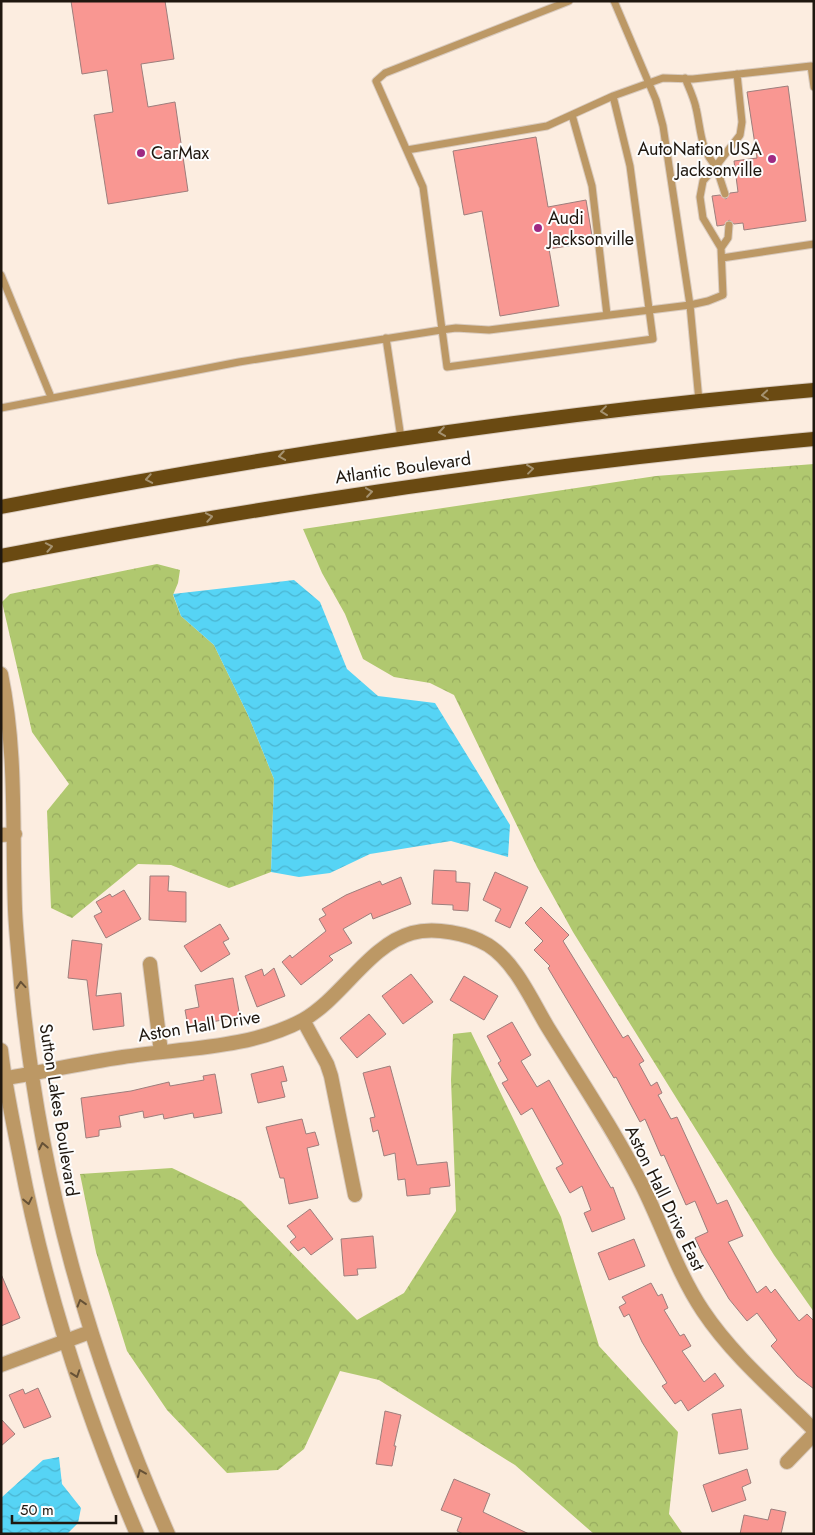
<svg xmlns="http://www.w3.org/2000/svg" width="815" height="1535" font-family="Jost,sans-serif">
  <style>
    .forest { fill: url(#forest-crowns) }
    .water { fill: url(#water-waves) }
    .building { fill: #f99792; stroke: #9d7e7c }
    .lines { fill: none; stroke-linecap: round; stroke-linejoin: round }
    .service-casing { stroke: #d9cbbf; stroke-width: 9 }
    .minor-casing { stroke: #d9cbbf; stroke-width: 16 }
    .trunk-casing { stroke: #d9cbbf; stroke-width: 16 }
    .service { stroke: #bc9865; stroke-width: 7 }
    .minor { stroke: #bc9865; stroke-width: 14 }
    .trunk { stroke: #6a4a12; stroke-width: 14 }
    .oneway { stroke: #a59270 }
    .oneway2 { stroke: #665136 }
    .poi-dot { fill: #9f2a83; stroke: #fdfdfd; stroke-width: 2 }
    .labels { text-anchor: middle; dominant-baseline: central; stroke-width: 4; stroke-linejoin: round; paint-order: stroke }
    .poi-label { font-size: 18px; fill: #1f170f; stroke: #fdfdfd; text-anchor: start }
    .street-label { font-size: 18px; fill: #1f170f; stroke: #fdfdfd }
  </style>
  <defs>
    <pattern id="forest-crowns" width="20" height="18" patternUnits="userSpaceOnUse" patternTransform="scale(1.25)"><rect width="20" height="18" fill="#b0c86f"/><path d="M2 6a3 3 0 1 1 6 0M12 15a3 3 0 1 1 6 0" fill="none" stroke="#97ab5f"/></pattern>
    <pattern id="water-waves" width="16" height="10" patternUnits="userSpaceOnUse" patternTransform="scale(1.25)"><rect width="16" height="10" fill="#56d4f5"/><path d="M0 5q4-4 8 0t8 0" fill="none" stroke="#4ab5d1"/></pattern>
  </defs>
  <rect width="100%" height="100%" fill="#fcede0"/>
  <path class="forest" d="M814,464v848l-40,-57 -201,-323 -36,-65 -83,-172 -24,-12 -36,-6 -31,-18 -18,-45 -23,-41 -19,-44 353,-53z
    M157,564l23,6 -2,13 -5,12 8,21 33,29 34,70 26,64 -3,93 -42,16 -58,-23 -33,-1 -66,54 -21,-10 -4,-97 22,-27 -37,-52 -30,-130 8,-8z
    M471,1032l90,185 38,129 79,86 -9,82 14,20h-89l-79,-69 -136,-85 -39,-9 -36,78 -26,21 -51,3 -60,-63 -40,-59 -31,-99 -16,-78 92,-6 69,33 116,119 47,-27 52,-82 -5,-131 2,-46z"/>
  <path class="water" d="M294,580l26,22 27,67 31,27 57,7 75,122 -2,32 -57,-16 -81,13 -40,19 -31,4 -28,-5 3,-93 -26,-64 -34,-70 -33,-29 -8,-22z
    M59,1457l3,27 19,24 -3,15 -11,11h-66v-36l42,-38z"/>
  <path class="building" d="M71,1h94l9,58 -33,5 7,43 27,-5 13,89 -80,13 -14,-89 19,-3 -6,-42 -25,4z
    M788,86l18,135 -62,9 -1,-7 -9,1 -5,-4 -5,5 -7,1 -5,-30 8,-1 6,4 4,-6 8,-1 -4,-31 23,-3 -10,-66z
    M536,137l12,70 38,-7 7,42 -44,7 10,57 -59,10 -18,-105 -18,4 -11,-64z
    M434,870l22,1v11l14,1 -2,28 -15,-1v-5l-21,-1z
    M495,872l33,15 -18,41 -15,-7 6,-12 -18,-9z
    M150,876h19l-1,15 18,1v30l-37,-2z
    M401,877l10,27 -38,15 -2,-6 -28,16 9,14 -23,13 4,4 -32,25 -19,-23 8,-7 2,3 34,-27 -7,-12 7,-4 -4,-6 24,-14 34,-14 2,4z
    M124,890l17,29 -35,19 -12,-22 8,-4 -6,-10 14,-8 2,3z
    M541,907l28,28 -6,6 60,97 5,-3 16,26 -5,3 12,22 6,-4 5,11 -4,2 13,24 6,-2 40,87 10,-4 16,36 -15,6 29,51 9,-7 5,7 4,-4 24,32 8,-7 7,7v68l-17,-13 -26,-30 6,-6 -20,-27 -10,8 -18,-22 -27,-46 -7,-15 13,-6 -13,-31 -9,4 -22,-50 -3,1 -16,-37 -5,3 -24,-45 -2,1 -66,-110 2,-2 -16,-16 9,-9 -18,-18z
    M220,924l9,15 -6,3 7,12 -29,18 -17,-26z
    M72,940l30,4 -6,52 25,-3 3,33 -31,4 -6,-50 -19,-2z
    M274,968l11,28 -28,11 -12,-31 17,-7 2,7z
    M411,974l22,28 -30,22 -21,-28z
    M464,976l34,20 -14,24 -34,-20z
    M233,978l7,39 -52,9 -3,-16 14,-3 -4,-22z
    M369,1014l17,20 -29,24 -17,-20z
    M512,1022l19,33 -10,6 16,26 12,-7 62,108 2,-1 12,32 -33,13 -8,-19 7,-3 -9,-24 -12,7 -14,-25 7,-4 -31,-56 -11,7 -19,-32 6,-3 -10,-17 3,-2 -14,-25z
    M283,1066l4,15 -6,1 4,15 -27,6 -7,-29z
    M390,1066l27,99 30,-3 3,24 -20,2v6l-23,2 -2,-17 -7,1 -3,-27 -11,3 -6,-26 -5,2 -3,-14 5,-1 -12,-44z
    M215,1074l7,39 -28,5 -1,-5 -29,6 -1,-5 -19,4 -1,-7 -24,5 2,11 -22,3v6l-13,2 -5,-40 50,-7 38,-9 1,4 34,-6 -1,-4z
    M302,1119l4,15 9,-2 4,13 -12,3 11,50 -29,6 -5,-26h-4l-14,-51z
    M310,1209l23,30 -22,16 -7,-8 -6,4 -8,-9 6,-5 -9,-11z
    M373,1236l3,32 -19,1 1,6 -14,1 -3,-37z
    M634,1239l11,27 -36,14 -11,-27z
    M1,1274l19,44 -19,8z
    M651,1283l7,13 4,-2 6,14 -4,2 16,26 4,-2 7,12 -9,5 22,31 11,-9 9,13 -36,25 -7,-11 -6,4 -13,-18 5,-3 -25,-41 -13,-28 -5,3 -5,-10 7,-4 -4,-6z
    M38,1388l13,29 -27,11 -15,-33 14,-6 2,5z
    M741,1409l7,40 -29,5 -7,-40z
    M385,1411l16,4 -7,31h2l-4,20 -16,-2z
    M1,1419l14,15 -14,12z
    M747,1469l4,14 -9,4 4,13 -34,12 -9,-27z
    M454,1479l36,15 -7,18 46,22h-66l-6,-3 5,-13 -21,-8z
    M771,1509l15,3 -5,22h-41l4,-19 24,5z"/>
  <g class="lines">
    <g class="service-casing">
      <path id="service" d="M685,78c4,10 9,20 11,30 5,21 4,42 20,58l24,-31 2,-13 -5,-48
        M613,96l50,-18 30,1 118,-13 3,21
        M572,115l20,71 15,129
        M407,150l140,-24 66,-30 17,70 23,173 -206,28 -24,-180 -47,-106 9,-8 184,-72
        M721,248l7,-10 1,-13
        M722,258l92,-14
        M1,275l50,122
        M386,338l15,100
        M699,401l-9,-96 18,-4 15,-6 -2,-47 -18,-30 -3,-21 3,-16 13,-15 9,28
        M1,408l238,-46 202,-32 15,-2 33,2 201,-25 -27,-179 -7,-26 -42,-99"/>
    </g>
    <g class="minor-casing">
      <path id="minor" d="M1,674c16,78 11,156 14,235 1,25 4,50 6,75 18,195 68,370 147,550
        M1,835l14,-1
        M150,964l11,88
        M303,1020l24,44 4,12 24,119
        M1,1050c4,36 12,72 19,108 25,131 64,253 117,376
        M1,1079c41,-7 81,-16 122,-22 59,-9 126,-8 180,-37 39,-22 66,-75 109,-87 22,-6 56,0 76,12 27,17 43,54 59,81 32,52 67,104 95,159 21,42 35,87 61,126 30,45 73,81 111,119
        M1,1365l89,-33
        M787,1462l27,-28"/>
    </g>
    <g class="trunk-casing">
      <path id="trunk" d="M1,507c269,-52 540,-93 813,-117
        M1,556c269,-52 540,-92 813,-117"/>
    </g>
    <use href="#service" class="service"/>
    <use href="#minor" class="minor"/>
    <use href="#trunk" class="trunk"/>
  </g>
  <defs><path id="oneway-chevron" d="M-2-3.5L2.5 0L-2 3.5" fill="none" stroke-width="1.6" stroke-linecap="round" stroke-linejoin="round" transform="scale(1.25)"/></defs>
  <g class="oneway">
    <use href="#oneway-chevron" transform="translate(765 395) rotate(175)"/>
    <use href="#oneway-chevron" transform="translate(604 411) rotate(173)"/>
    <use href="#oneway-chevron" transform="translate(442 432) rotate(172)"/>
    <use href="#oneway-chevron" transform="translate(282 456) rotate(171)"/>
    <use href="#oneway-chevron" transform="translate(530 469) rotate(-7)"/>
    <use href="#oneway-chevron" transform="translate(149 479) rotate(170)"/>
    <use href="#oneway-chevron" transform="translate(369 492) rotate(-8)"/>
    <use href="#oneway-chevron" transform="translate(209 517) rotate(-10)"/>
    <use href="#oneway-chevron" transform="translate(49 547) rotate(-11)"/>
  </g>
  <g class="oneway2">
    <use href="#oneway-chevron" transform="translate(21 985) rotate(-95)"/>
    <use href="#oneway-chevron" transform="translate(43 1146) rotate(-101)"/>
    <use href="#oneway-chevron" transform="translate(28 1201) rotate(78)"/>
    <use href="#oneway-chevron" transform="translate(81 1303) rotate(-107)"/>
    <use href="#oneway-chevron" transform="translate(76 1374) rotate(71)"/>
    <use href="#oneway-chevron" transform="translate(141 1473) rotate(-113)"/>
  </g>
  <g class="poi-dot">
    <circle cx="141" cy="153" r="5"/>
    <circle cx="772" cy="159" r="5"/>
    <circle cx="538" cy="228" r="5"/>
  </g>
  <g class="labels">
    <g class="poi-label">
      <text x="762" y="149" text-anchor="end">AutoNation USA<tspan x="762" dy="21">Jacksonville</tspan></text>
      <text x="151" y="153">CarMax</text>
      <text x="548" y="218">Audi<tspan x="548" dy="21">Jacksonville</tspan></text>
    </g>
    <g class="street-label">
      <text transform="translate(403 468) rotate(-8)">Atlantic Boulevard</text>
      <text transform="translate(199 1026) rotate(-9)">Aston Hall Drive</text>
      <text transform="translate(59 1110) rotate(81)">Sutton Lakes Boulevard</text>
      <text transform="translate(665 1198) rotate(64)">Aston Hall Drive East</text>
    </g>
  </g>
  <rect width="815" height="1535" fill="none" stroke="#1f170f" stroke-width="5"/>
  <path d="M12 1515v8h104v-8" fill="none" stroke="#1f170f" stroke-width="2.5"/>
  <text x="20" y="1515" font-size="15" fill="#1f170f" stroke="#fdfdfd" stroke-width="4" paint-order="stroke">50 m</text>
</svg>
